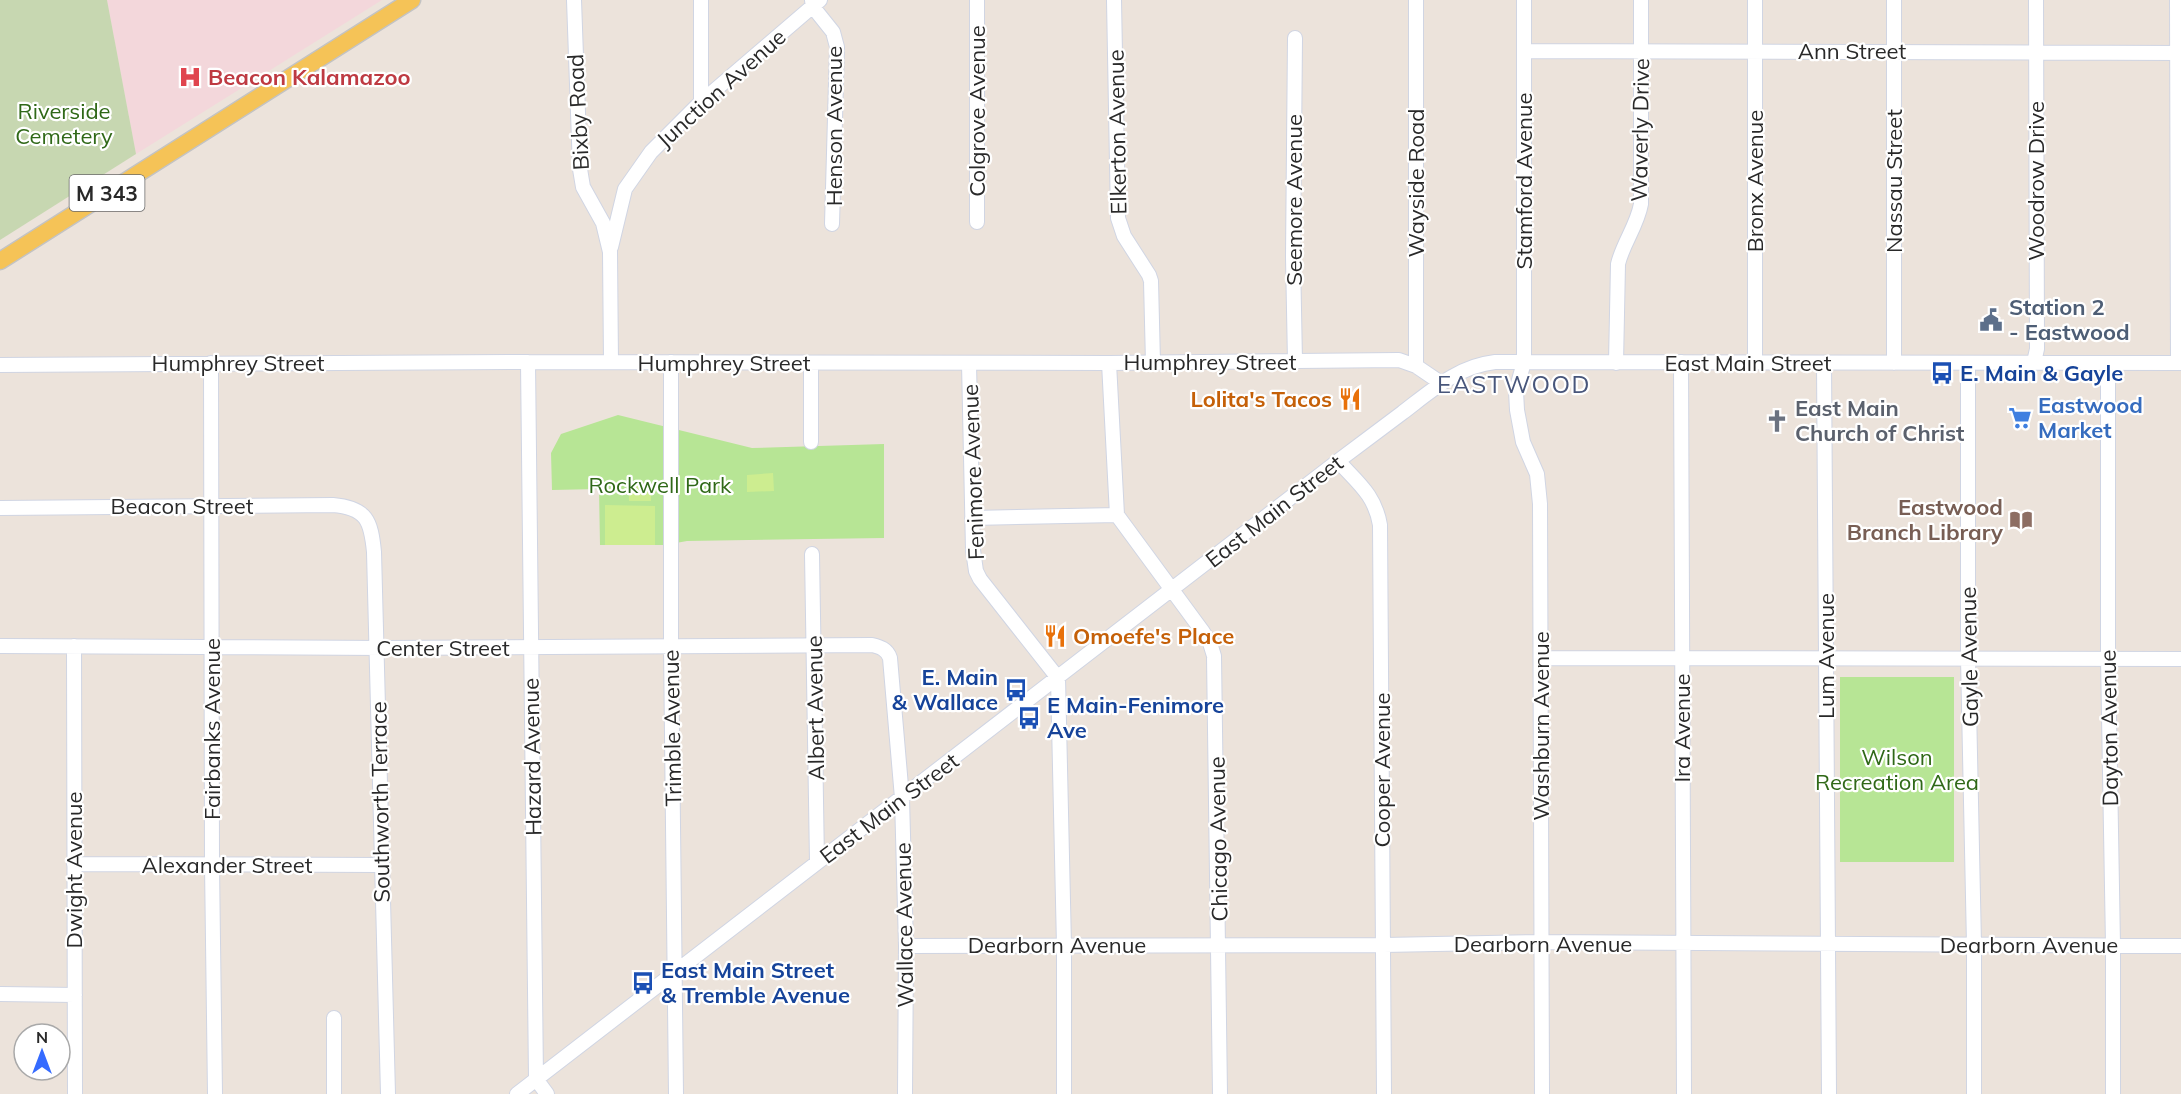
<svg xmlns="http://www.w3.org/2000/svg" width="2181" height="1094" font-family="Mulish,sans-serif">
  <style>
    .medical { fill: #f3d7db }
    .green { fill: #b7e595 }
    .cemetery { fill: #c7d7b1 }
    .pitch { fill: #cded90 }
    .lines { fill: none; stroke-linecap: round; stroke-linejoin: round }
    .minor-casing { stroke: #d0d5e3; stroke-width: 16 }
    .major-casing { stroke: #c3c3c3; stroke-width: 19 }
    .minor { stroke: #fff; stroke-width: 14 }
    .major { stroke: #f5c357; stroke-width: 16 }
    .labels { text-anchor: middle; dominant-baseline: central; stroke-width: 4.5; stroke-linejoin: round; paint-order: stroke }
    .shield { fill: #fff; stroke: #696969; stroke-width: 1.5 }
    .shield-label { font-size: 21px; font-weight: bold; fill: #292929 }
    .street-label { font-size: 22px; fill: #292929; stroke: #fff }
    .health-label { font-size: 22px; font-weight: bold; fill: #be3a42; stroke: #fff; text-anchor: start }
    .park-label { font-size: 22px; fill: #2f6817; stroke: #fff }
    .service-label { font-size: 22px; font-weight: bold; fill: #4e5e75; stroke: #fff; text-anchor: start }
    .transit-label { font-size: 22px; font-weight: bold; fill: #164399; stroke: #fff; text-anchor: start }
    .food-label { font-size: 22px; font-weight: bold; fill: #c56008; stroke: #fff; text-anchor: end }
    .shop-label { font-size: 22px; font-weight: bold; fill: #366cbe; stroke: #fff; text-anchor: start }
    .worship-label { font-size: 22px; font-weight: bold; fill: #5b616d; stroke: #fff; text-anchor: start }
    .education-label { font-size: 22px; font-weight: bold; fill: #785e54; stroke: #fff; text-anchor: end }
    .neighbourhood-label { font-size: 24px; letter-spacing: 1.5px; fill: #48567b; stroke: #fff }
  </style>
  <rect width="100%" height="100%" fill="#ece3db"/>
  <path class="medical" d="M107,0h275l-246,154z"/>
  <path class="green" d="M618,415l134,33 132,-4v94l-197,3 -22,4h-65l-1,-56 -47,1 -1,-37 10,-19z
    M1840,677h114v185h-114z"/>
  <path class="cemetery" d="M0,0h107l29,154 -136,86z"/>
  <path class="pitch" d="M773,473l1,18 -27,1v-17z
    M629,485h22v16h-22z
    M605,505l50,1v39h-50z"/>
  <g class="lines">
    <g class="minor-casing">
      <path id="minor" d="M574,0l6,169 3,18 20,36 7,29 1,110
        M701,0v102
        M812,0l1,7 20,25 4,15 -5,177
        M977,0v222
        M1114,0l4,218 6,18 25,39 2,6 2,82
        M1416,0v366
        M1524,0v362l-8,29 1,19 6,32 14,32 3,30 2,590
        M2177,0l1,363
        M1524,51l657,2
        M611,247l14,-58 26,-37 50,-50 119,-102
        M528,362l8,717 11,15
        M671,362v284l5,448
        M1295,362l-2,-105 2,-219
        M1681,362l3,732
        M2034,362l3,-13 -1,-349
        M211,363l1,502 3,229
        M969,363l4,187 3,21 4,8 78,99 6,268v148
        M1109,363l8,152 86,117 7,11 4,13 6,438
        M1616,363l2,-99c5,-21 19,-38 23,-60v-204
        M1755,363v-363
        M1824,363l5,731
        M1894,363v-363
        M1968,363v295l6,287v149
        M2108,363v295l5,287v149
        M0,365l528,-3 581,1 290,-3 17,6 25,17
        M811,442v-79
        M1338,461c20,22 37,34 42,64l4,569
        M0,508l333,-3c34,3 38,16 41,47l14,542
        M972,518l145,-3
        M812,554l5,308
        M0,646l386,2 486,-3c8,2 15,4 18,13l12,140 4,148 -1,148
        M74,646l1,448
        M1541,658l640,1
        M74,864l306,1
        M906,946l478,-1 157,-3 640,4
        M0,994l75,1
        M334,1094v-76
        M517,1094l821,-633c21,-16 43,-32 64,-48 29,-22 56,-47 93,-51l686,1"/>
    </g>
    <g class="major-casing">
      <path id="major" d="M0,261l412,-261"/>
    </g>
    <use href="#minor" class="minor"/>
    <use href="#major" class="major"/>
  </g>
  <defs>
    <g id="hospital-bare" transform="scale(1.8)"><path d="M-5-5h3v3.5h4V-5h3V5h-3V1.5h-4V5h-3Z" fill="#e0444e" stroke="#fff" stroke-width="2.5" paint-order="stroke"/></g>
    <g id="civic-bare" transform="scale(1.8)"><path d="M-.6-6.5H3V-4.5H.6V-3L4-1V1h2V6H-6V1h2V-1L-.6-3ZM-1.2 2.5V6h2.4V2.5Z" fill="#5c6f8a" stroke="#fff" stroke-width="2.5" paint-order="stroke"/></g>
    <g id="bus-bare" transform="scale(1.8)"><path d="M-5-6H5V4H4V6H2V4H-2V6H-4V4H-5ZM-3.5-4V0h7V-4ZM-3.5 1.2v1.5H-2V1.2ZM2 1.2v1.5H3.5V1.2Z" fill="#1a4fb4" stroke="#fff" stroke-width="2.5" paint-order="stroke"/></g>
    <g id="restaurant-bare" transform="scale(1.8)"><path d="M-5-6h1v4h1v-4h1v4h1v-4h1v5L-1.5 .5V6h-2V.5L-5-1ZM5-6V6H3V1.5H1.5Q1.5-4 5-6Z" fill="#e8710a" stroke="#fff" stroke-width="2.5" paint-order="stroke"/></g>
    <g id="supermarket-bare" transform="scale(1.8)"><path d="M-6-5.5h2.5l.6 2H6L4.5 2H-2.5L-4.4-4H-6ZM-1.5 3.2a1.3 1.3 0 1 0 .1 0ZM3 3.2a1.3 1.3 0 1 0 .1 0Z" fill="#3f7fe0" stroke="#fff" stroke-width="2.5" paint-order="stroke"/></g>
    <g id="church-bare" transform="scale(1.8)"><path d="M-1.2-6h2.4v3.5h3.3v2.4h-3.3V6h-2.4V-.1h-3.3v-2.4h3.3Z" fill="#6b7280" stroke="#fff" stroke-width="2.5" paint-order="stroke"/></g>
    <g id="library-bare" transform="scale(1.8)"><path d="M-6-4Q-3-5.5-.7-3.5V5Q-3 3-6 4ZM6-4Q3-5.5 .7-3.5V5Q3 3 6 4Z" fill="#8d6e63" stroke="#fff" stroke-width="2.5" paint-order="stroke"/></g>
  </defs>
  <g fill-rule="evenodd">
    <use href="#hospital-bare" x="190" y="77"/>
    <use href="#civic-bare" x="1991" y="320"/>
    <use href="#bus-bare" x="1942" y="373"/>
    <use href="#restaurant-bare" x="1350" y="399"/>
    <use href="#supermarket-bare" x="2020" y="418"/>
    <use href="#church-bare" x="1777" y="421"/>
    <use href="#library-bare" x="2021" y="520"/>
    <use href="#restaurant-bare" x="1055" y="636"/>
    <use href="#bus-bare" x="1016" y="690"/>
    <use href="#bus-bare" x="1029" y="718"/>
    <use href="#bus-bare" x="643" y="983"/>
  </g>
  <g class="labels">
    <rect class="shield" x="69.5" y="175" width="75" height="36" rx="4.5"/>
    <g class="shield-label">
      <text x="107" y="193">M 343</text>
    </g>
    <g class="street-label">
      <text x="1852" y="51">Ann Street</text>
      <text transform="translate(721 88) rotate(-42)">Junction Avenue</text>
      <text transform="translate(977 111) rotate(-90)">Colgrove Avenue</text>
      <text transform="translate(578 112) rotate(-93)">Bixby Road</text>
      <text transform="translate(834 126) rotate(-90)">Henson Avenue</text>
      <text transform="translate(1640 130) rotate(-89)">Waverly Drive</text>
      <text transform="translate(1117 132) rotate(-91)">Elkerton Avenue</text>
      <text transform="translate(1524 181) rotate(-90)">Stamford Avenue</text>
      <text transform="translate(1755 181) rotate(-90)">Bronx Avenue</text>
      <text transform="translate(1894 181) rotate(-90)">Nassau Street</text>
      <text transform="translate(2036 181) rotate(-90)">Woodrow Drive</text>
      <text transform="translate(1416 183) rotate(-90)">Wayside Road</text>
      <text transform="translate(1294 200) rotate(-90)">Seemore Avenue</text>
      <text x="1210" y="362">Humphrey Street</text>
      <text x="238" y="363">Humphrey Street</text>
      <text x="724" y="363">Humphrey Street</text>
      <text x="1748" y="363">East Main Street</text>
      <text transform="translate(973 472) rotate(-92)">Fenimore Avenue</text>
      <text x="182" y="506">Beacon Street</text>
      <text transform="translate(1274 511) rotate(-38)">East Main Street</text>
      <text x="443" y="648">Center Street</text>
      <text transform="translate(1826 656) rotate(-90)">Lum Avenue</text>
      <text transform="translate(1969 657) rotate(-91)">Gayle Avenue</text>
      <text transform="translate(815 708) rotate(-91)">Albert Avenue</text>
      <text transform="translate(1541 726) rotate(-90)">Washburn Avenue</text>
      <text transform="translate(672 728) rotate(-91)">Trimble Avenue</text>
      <text transform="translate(1682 728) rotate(-90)">Ira Avenue</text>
      <text transform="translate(2109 728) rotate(-91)">Dayton Avenue</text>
      <text transform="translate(212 729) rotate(-90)">Fairbanks Avenue</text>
      <text transform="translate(532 757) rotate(-91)">Hazard Avenue</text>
      <text transform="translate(1382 770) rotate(-90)">Cooper Avenue</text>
      <text transform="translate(380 802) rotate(-91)">Southworth Terrace</text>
      <text transform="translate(889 808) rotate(-37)">East Main Street</text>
      <text transform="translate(1218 839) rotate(-91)">Chicago Avenue</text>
      <text x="227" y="865">Alexander Street</text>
      <text transform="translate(74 870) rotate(-90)">Dwight Avenue</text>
      <text transform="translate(904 925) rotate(-91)">Wallace Avenue</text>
      <text x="1543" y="944">Dearborn Avenue</text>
      <text x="1057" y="945">Dearborn Avenue</text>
      <text x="2029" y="945">Dearborn Avenue</text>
    </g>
    <g class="health-label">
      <text x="208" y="77">Beacon Kalamazoo</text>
    </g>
    <g class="park-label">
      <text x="64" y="111">Riverside<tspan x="64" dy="25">Cemetery</tspan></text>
      <text x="660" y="485">Rockwell Park</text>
      <text x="1897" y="757">Wilson<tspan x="1897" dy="25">Recreation Area</tspan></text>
    </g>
    <g class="service-label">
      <text x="2009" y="307">Station 2<tspan x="2009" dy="25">- Eastwood</tspan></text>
    </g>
    <g class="transit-label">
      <text x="1960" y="373">E. Main &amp; Gayle</text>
      <text x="998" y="677" text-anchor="end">E. Main<tspan x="998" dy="25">&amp; Wallace</tspan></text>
      <text x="1047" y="705">E Main-Fenimore<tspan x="1047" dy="25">Ave</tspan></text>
      <text x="661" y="970">East Main Street<tspan x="661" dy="25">&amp; Tremble Avenue</tspan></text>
    </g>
    <g class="food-label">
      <text x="1332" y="399">Lolita's Tacos</text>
      <text x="1073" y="636" text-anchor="start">Omoefe's Place</text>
    </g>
    <g class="shop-label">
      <text x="2038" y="405">Eastwood<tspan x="2038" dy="25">Market</tspan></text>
    </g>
    <g class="worship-label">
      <text x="1795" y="408">East Main<tspan x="1795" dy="25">Church of Christ</tspan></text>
    </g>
    <g class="education-label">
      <text x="2003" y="507">Eastwood<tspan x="2003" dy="25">Branch Library</tspan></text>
    </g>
    <g class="neighbourhood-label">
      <text x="1514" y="384">EASTWOOD</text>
    </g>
  </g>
  <g transform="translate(42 1052)"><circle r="28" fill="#ffffff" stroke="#a9a9a9" stroke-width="1.5"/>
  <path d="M0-4.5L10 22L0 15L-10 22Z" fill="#356bff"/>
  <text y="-9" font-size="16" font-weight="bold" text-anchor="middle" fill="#292929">N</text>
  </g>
</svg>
